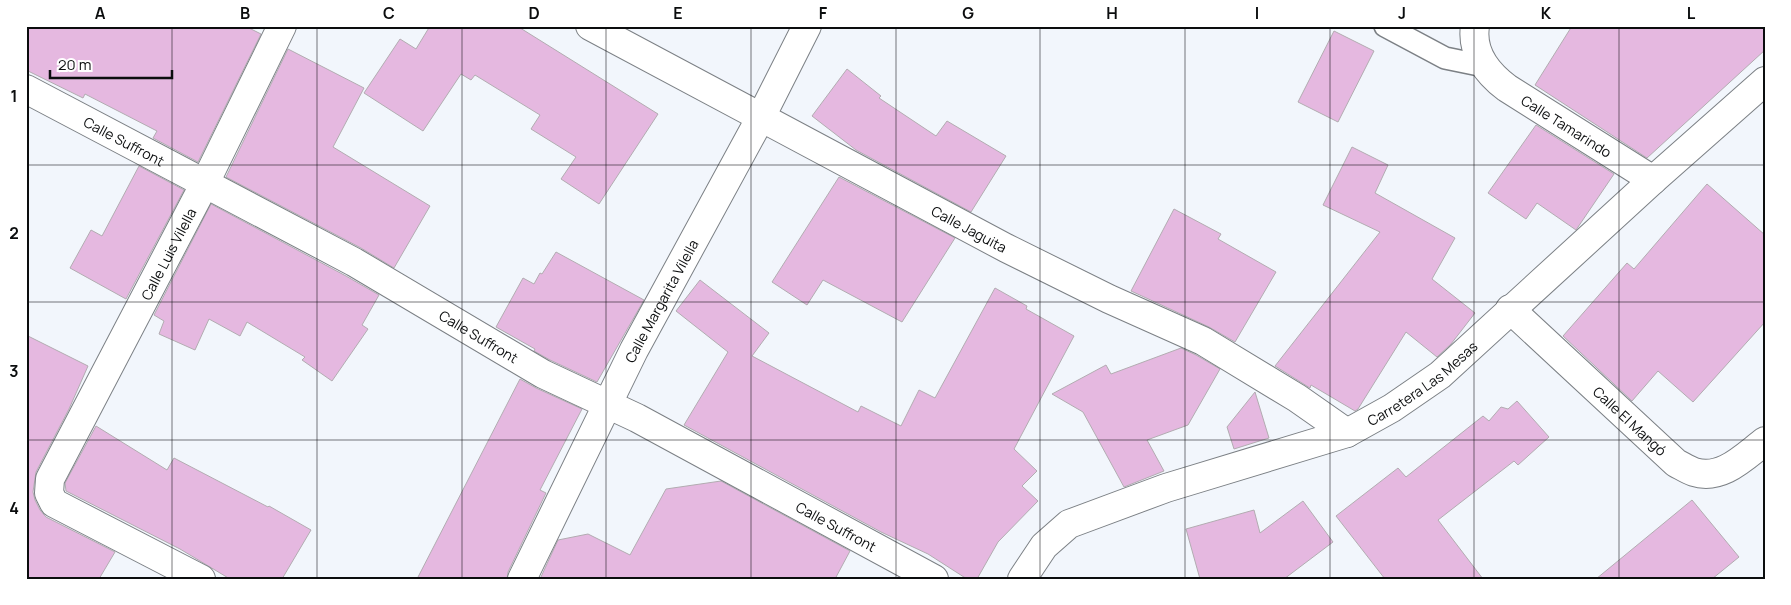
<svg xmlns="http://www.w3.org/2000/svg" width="1791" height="605" font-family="Manrope,sans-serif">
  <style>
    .building { fill: #e5b8e0; stroke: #b2acb1 }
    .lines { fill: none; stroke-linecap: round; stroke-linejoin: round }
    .service-casing { stroke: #7c8085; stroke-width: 24 }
    .minor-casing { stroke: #7c8085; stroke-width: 30 }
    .tertiary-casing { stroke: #7c8085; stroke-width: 30 }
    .service { stroke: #fff; stroke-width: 21 }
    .minor { stroke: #fff; stroke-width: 28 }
    .tertiary { stroke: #fff; stroke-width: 28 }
    .grid { fill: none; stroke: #0b0d0e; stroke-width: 1; stroke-opacity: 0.55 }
    .labels { text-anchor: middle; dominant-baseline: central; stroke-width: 4; stroke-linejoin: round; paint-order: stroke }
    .street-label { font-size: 14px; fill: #0b0d0e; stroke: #fff }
    .neatline { fill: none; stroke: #0b0d0e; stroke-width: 2 }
    .grid-label { font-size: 16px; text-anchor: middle; font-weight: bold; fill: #0b0d0e }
  </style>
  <rect width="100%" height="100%" fill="#f2f6fc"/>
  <path class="building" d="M26,26h219l16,8 -63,128 -45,-24 4,-7 -72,-37 -2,4 -57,-28z
    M430,26h87l141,88 -59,90 -38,-25 15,-22 -45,-28 9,-14 -65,-40 -4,5 -10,-6 -38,57 -59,-38 36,-54 16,10z
    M1572,26h193v24l-118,108 -112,-73z
    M1334,31l40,20 -36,71 -40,-20z
    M288,49l76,39 -31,59 97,59 -36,62 -33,-20 -135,-71z
    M847,69l34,27 -2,2 57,38 11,-15 59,35 -35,56 -115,-62 -44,-34z
    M1536,125l78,49 -38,56 -39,-27 -11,16 -38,-26z
    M1352,147l36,18 -13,28 80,45 -23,41 43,34 -24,31 -14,13 -31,-25 -48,77 -3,2 -44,-26 -1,3 -35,-22 105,-134 -57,-27z
    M139,166l45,24 -58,109 -56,-31 21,-38 11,6z
    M839,177l116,61 -53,84 -79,-42 -16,25 -35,-23z
    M1707,184l58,51v87l-72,80 -35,-31 -26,30 -69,-65 64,-73 7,6z
    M211,204l135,72 33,19 -17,30 6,4 -36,52 -30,-21 3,-3 -58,-35 -7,14 -31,-17 -14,31 -36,-16 5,-13 -10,-6z
    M1174,209l47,25 -3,5 58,33 -41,70 -26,-15 -78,-36z
    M556,252l88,48 -47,82 -47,-22 -16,-9 1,-2 -39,-22 27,-49 11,6 6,-11 2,1z
    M700,280l69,53 -17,23 106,56 3,-6 40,20 18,-36 16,8 60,-110 32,18 -1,3 48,27 -60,113 23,22 -15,15 16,15 -40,41 -21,37h-10l-39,-25 -47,-22 -197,-107 44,-73 -52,-41z
    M26,335l62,31 -19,43 -33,63 -3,20 2,8 5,10 6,7 69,35 -16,27h-73z
    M1181,348l15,7 24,14 -32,56 -41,15 17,31 -40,16 -41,-75 -31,-18 54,-29 5,9z
    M520,379l16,9 46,21 -42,81 6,3 -38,79 -1,7h-90z
    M1255,392l14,46 -35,11 -7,-22z
    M1517,401l32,36 -31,28 -4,-4 -76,59 45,59h-98l-49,-63 62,-48 8,9 77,-61 6,5 12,-14 7,2z
    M96,426l71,44 7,-12 94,49 1,-1 42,24 -29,49h-52l-50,-30 -114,-58 -1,-8z
    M721,481l129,70 -15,28h-295l18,-39 30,-6 42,21 36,-66z
    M1692,500l47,57 -27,22h-116z
    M1303,501l30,41 -49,37h-84l-14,-50 68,-19 6,23z"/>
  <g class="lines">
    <g class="service-casing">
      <path id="service" d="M1385,26l60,32 39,8"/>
    </g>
    <g class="minor-casing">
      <g id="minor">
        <path id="s1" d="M590,26l416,222 103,51 94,42 94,57 50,35"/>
        <path id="s2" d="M1475,26c-4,26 12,47 32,62l146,92"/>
        <path id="s3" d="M26,89l328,173 189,112 94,44 297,161"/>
        <path id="s4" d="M1510,309l166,154c6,3 12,7 18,9 28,9 51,-16 71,-31"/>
        <path id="s5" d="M201,579l-147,-76 -5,-10 1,-14 155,-296 77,-157"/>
        <path id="s6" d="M522,579l112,-229 127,-233 46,-91"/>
      </g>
    </g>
    <g class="tertiary-casing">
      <g id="tertiary">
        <path id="s7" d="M1022,579l22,-33 25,-22 97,-36 181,-55 45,-25 48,-33 213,-195 112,-99"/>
      </g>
    </g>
    <use href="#service" class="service"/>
    <use href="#minor" class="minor"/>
    <use href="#tertiary" class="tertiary"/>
  </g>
  <path class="grid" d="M172,26v553M317,26v553M462,26v553M606,26v553M751,26v553M896,26v553M1040,26v553M1185,26v553M1330,26v553M1474,26v553M1619,26v553M26,165h1739M26,302h1739M26,440h1739"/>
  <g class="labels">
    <g class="street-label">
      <text stroke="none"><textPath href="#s2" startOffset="144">Calle Tamarindo</textPath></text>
      <text stroke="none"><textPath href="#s3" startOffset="111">Calle Suffront</textPath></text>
      <text stroke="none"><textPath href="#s1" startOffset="430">Calle Jaguita</textPath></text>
      <text stroke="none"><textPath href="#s5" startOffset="445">Calle Luis Vilella</textPath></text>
      <text stroke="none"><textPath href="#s6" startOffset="311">Calle Margarita Vilella</textPath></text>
      <text stroke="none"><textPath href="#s3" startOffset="516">Calle Suffront</textPath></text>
      <text stroke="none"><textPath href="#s7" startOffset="456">Carretera Las Mesas</textPath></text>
      <text stroke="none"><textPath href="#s4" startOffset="164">Calle El Mangó</textPath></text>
      <text stroke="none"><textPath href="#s3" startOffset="921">Calle Suffront</textPath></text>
    </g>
  </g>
  <rect width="1791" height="605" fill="none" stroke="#ffffff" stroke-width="55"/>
  <path d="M50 70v8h122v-8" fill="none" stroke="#0b0d0e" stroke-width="2.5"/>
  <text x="58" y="70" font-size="15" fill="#0b0d0e" stroke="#ffffff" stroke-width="4" paint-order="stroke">20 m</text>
  <rect x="28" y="28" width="1736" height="550" class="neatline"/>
  <g class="grid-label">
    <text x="100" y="19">A</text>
    <text x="245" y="19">B</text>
    <text x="389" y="19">C</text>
    <text x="534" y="19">D</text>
    <text x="678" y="19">E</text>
    <text x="823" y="19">F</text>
    <text x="968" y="19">G</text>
    <text x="1112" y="19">H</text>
    <text x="1257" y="19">I</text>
    <text x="1402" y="19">J</text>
    <text x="1546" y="19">K</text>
    <text x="1691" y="19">L</text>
    <text x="14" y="102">1</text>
    <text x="14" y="239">2</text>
    <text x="14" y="377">3</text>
    <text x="14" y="514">4</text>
  </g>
</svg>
